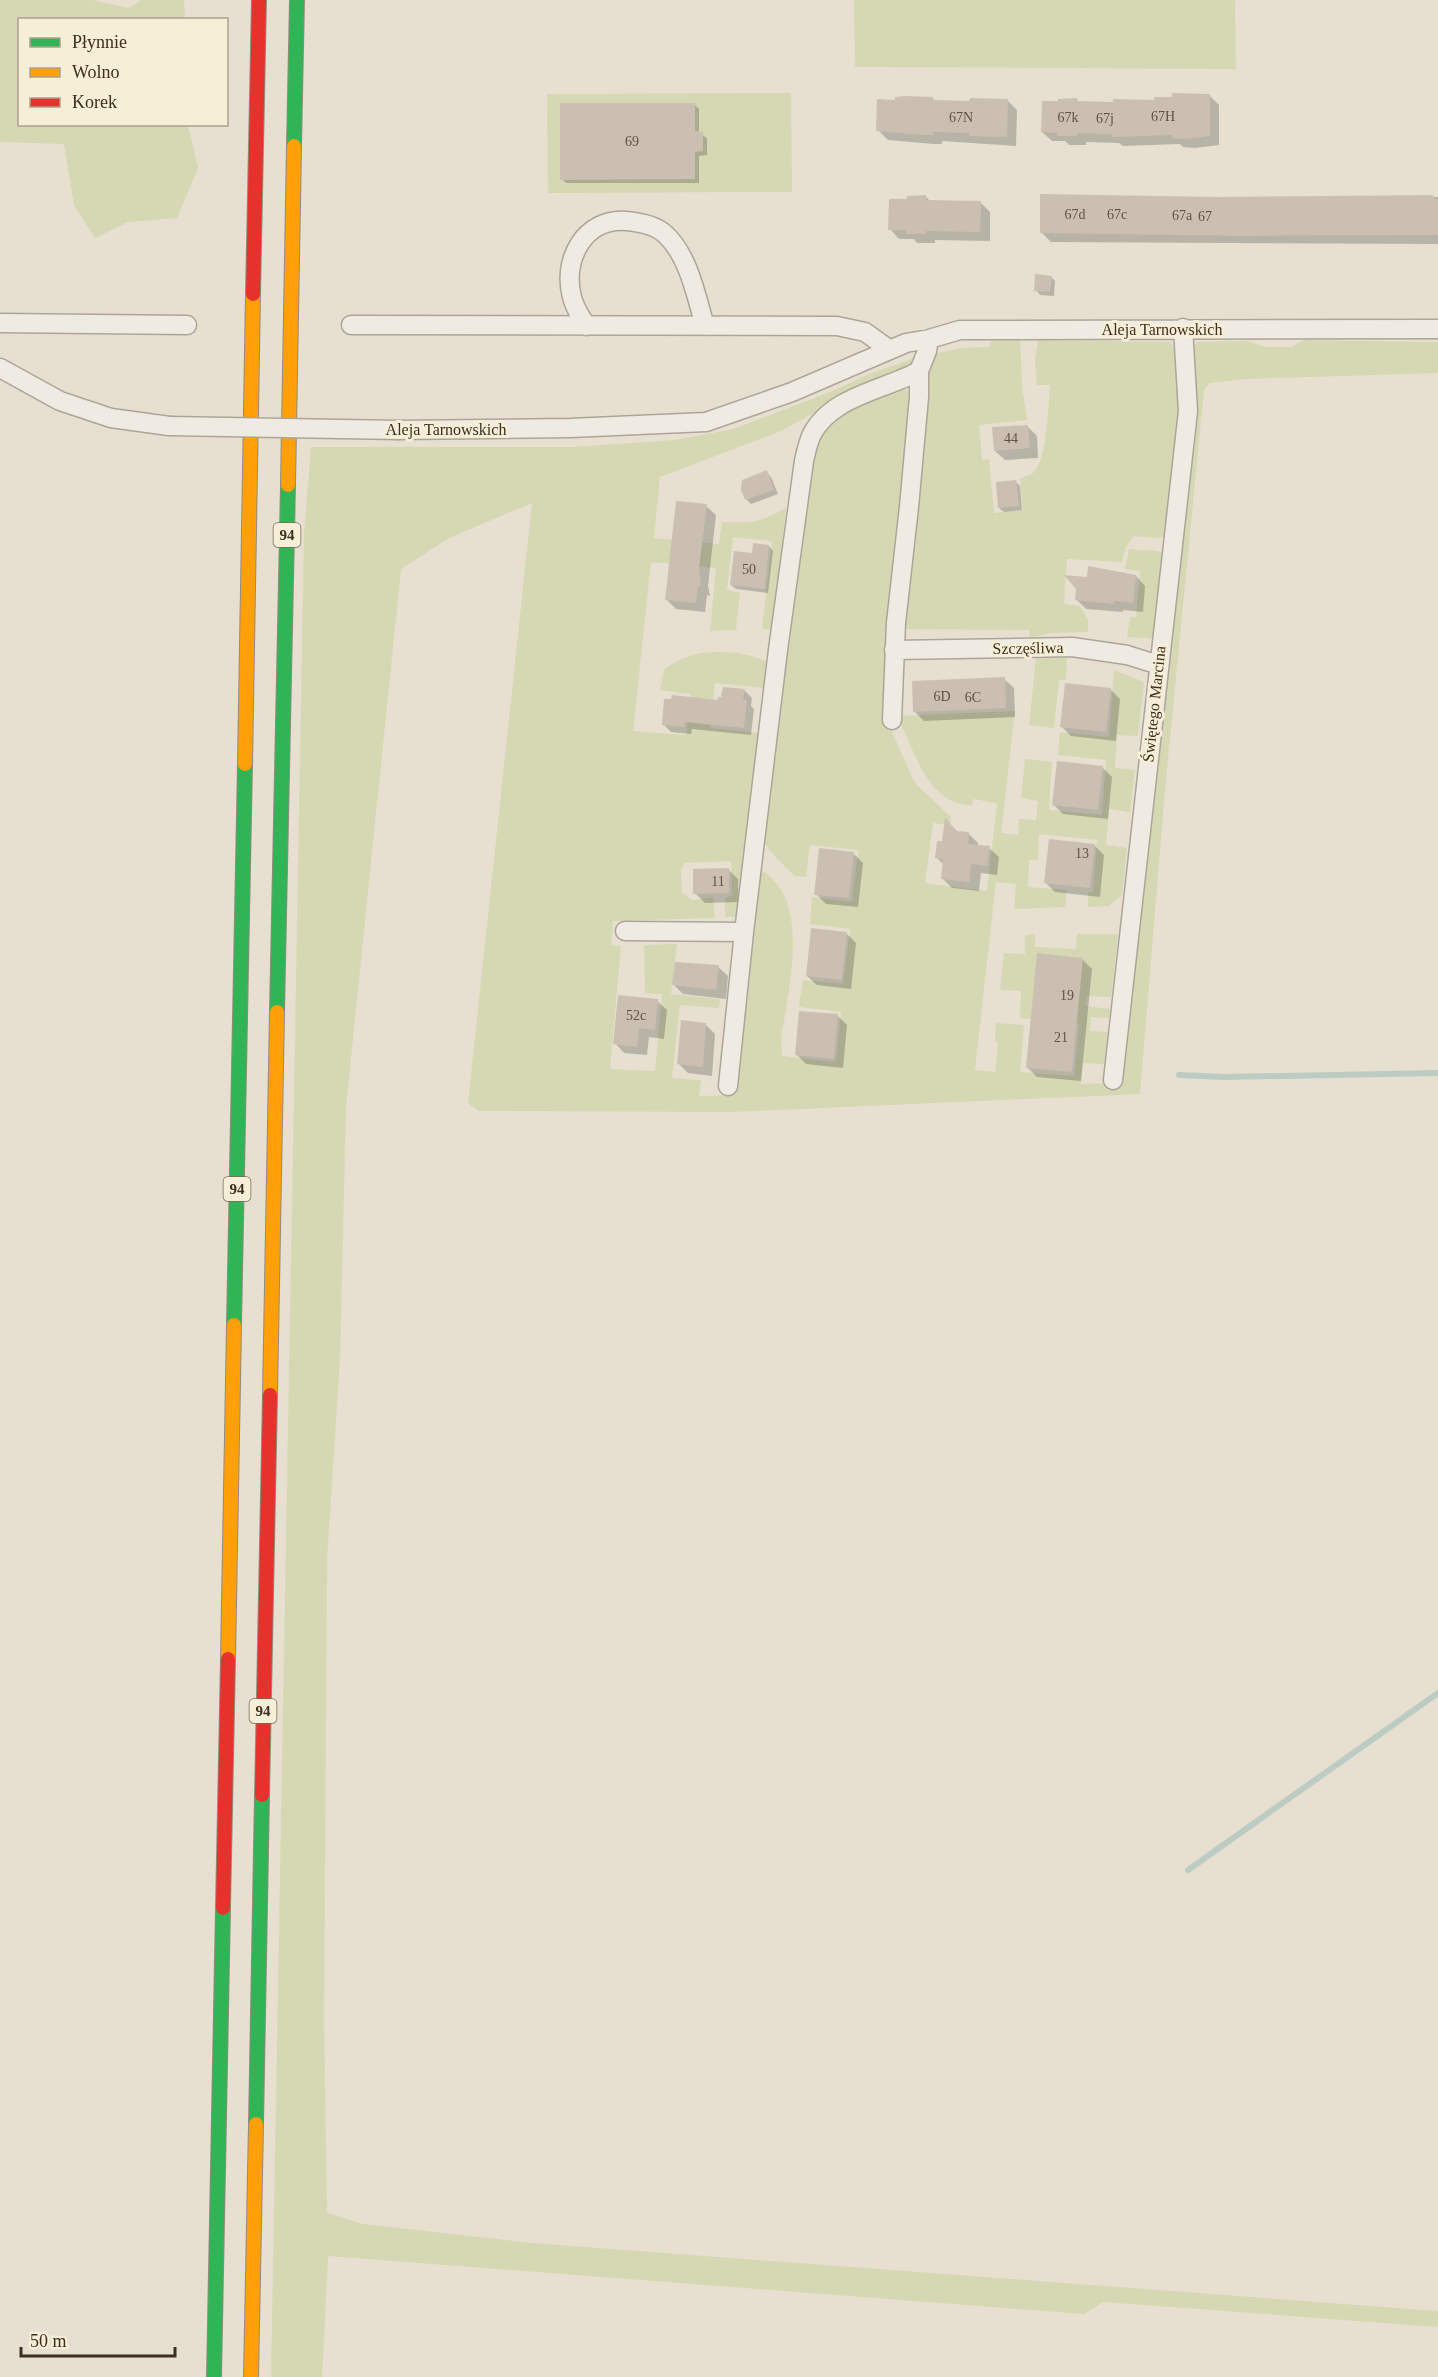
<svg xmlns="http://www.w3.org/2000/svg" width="1438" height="2377" font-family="'Times New Roman',serif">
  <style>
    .green { fill: #d6d7b3 }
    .shadow { fill: #0003 }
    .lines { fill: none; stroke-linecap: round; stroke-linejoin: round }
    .stream { stroke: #bcccc2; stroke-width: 6 }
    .building { fill: #cbbfb2 }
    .street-casing { stroke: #ada599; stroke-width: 21 }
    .fast-casing { stroke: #928b80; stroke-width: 16 }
    .slow-casing { stroke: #928b80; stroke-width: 16 }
    .jam-casing { stroke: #928b80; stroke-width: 16 }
    .street { stroke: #efebe3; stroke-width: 18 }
    .fast { stroke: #30b455; stroke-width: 14 }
    .slow { stroke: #ff9f0a; stroke-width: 14 }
    .jam { stroke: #e5322d; stroke-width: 14 }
    .street-bridge-casing { stroke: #ada599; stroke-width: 21; stroke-linecap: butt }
    .street-bridge { stroke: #efebe3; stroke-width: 18 }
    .labels { text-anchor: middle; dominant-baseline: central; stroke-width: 6; stroke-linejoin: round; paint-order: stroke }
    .number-label { font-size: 14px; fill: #605244 }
    .shield { fill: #f7eed8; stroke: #756857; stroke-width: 1.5 }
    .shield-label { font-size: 15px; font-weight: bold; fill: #3d2e20 }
    .street-label { font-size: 16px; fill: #3d2e20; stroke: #f7eed8 }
  </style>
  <rect width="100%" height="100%" fill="#e7e0d1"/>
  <path class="green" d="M0,0h92l37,8 12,-8h43l1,19 -165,1v104l168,1 10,43 -21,50 -49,4 -33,16 -21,-33 -10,-61 -64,-2z
    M854,0h381l1,69 -381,-2z
    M791,93l1,99 -244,1 -1,-99z
    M992,340h28l2,46 5,34 -48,5 3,35 7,-1 5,54 29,-3 -3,-31c4,-2 10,-4 13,-6 15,-14 15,-68 17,-88h-13l-2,-25 3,-20 132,2 8,12 4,35 -13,147 -10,2 -25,-2 -8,11 -4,15 -55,-3 -3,45 16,2 8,14v12l-37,1 -22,5v-8l-127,-1 24,-239 8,-36 27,-6 28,-1z
    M1304,340l134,2v31l-192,6 -37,4 -5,7 -39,400 -25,304 -409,18 -252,-1 -11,-8 64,-600 -83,35 -48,31 -55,538 -6,252 -13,201 -3,462 3,191 36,11 169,19 906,68v16l-335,-25 -19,12 -756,-58 -6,121h-51l33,-1842 7,-88h261l103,-7 58,-11 97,-37 44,-20 44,-15 -6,10 -83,38 -48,26 -121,46 -6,61 65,6 3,-22c31,1 37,1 64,-14l-13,121h-11l10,-88 -39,-4 -6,53 13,3 -4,37 -26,1 6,-63 -65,-6 -18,169 53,4 5,-41 -31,-4 4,-20c27,-23 70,-22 102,-9l-2,27 -49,-5 -5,45 49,5 -22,184h-12v-19l7,-3 -1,-34 -46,2 -4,6 1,24 10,7 21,-3 2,21 -102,3 -2,24 10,1 -11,123 45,2 7,-77 -17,-1 -1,-48 33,-1 -6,50 49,5 -1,9 -39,-3 -8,73 29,2 -2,16 35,-1 25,-226c55,29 28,122 22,172l1,15 54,6 5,-50 -42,-5 4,-27 40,4 7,-55 -40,-5 2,-27 40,5 6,-52 -48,-5 -4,32 -11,-1 -18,-17 -12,-15 -2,-16 36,-298 16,-83 16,-25 28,-17 33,-15 13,-1 5,4 3,10 -27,316 29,64 36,34v8l-18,-2 -8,60 62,8 10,-88 -24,-4 -1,6c-45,1 -58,-57 -75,-89l118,-5 -14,122 17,2 1,-16 17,1 2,-19 -17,-3 4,-39 27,3 -3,48 53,5 4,-55 -48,-5 2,-23 49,5 5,-67 30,12 -6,54 -21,-1 -2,33 20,2 -5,42 -21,-3 -3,36 21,3 -5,47 -13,11 -21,1v-15h5l4,-52 -58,-6 -1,26h-9l-1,27 39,3 -2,17 -51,2 2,-25 -20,-2 -21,188 20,2 3,-29 -3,-1 1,-19 28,2 -4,47 54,4 5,-52 -59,-6 1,-27 -21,-1 4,-37 21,1v-19l10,-1v13l41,2 1,-15h41l-7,63 -24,-1 -1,10 24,3 -1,9 -18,-1 -1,14 18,1 -4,32 -21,-1 -2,21 36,-1 7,-14 21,-200 48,-522 4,-5 50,-1 18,6h26z
    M1129,549l29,2 8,5 -11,83 -28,-2 3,-20h6l4,-46 -15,-2z
    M1036,658h31l-1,22h-7l-5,48 -25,-3z"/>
  <path class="shadow" d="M1209,95l10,10v40l-24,3 -12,-1 -3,-3 -57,2 -4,-3 -33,-1v3h-17l-4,-4h-13l-10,-9 35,-32 3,3 75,-2z
    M933,99l3,3 35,1 36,-3 10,10 -1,36 -74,-5v3h-8l-46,-4 -10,-10z
    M695,105l4,4v24l8,5v17l-8,1v27h-133l-4,-4z
    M926,197l4,4 50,1 10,10v29l-55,-1v3h-18l-3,-4h-15l-9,-10z
    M1438,197v47l-387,-2 -10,-10 176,-33z
    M1051,277l4,4 -1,15 -14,-1 -4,-5z
    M1027,426l10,10 1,22 -33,2 -10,-9z
    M766,472l5,5 7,17 -27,10 -4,-4 -4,-11z
    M1016,482l4,4 2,24 -18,2 -5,-4z
    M706,506l10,9 -8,71 2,10 -3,-1 -2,17 -29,-3 -9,-9z
    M769,546l4,5 -5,42 -32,-4 -5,-4 22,-30z
    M1136,576l9,10 -2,26 -20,-2v2l-37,-3 -10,-10 12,-20z
    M1004,679l10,9 1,29 -91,4 -10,-10z
    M1110,689l10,10 -4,42 -45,-5 -9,-9z
    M744,690l8,8 -1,8 3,3 -3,26 -59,-6 -1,5 -20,-2 -8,-8 9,-23h47z
    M1102,767l10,10 -4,42 -45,-5 -9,-9z
    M957,832l11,1 10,10v3l11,2 10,9 -2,18 -16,-2 -2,18 -27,-3 -10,-10 2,-13 -8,-8 8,-14z
    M1094,845l10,10 -4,42 -45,-5 -9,-9z
    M853,853l10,10 -5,44 -32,-3 -10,-10z
    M728,869l10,10v23l-33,1 -10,-10z
    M846,933l10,10 -5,46 -34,-4 -10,-9z
    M1082,959l10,10 -11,112 -44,-4 -10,-10z
    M718,967l10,9 -2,23 -43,-5 -9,-9z
    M657,1001l10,9 -3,29 -15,-2 -2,18 -23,-2 -9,-10z
    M838,1016l9,9 -4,43 -37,-4 -9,-9z
    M705,1024l10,10 -3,42 -24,-3 -10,-10z"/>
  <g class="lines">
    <path class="stream" d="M1179,1075l44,2 215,-4
      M1188,1870l250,-177"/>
  </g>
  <path class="building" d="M1172,93l38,1v42l-27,3 -11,-1v-3l-60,2v-3l-35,-1v3h-20v-3l-16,-1 1,-31h16v-2l19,-1v3l36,1v-3l41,1v-3h18z
    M906,96l27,1v3l36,1 1,-3 38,1 -1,38 -38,-1v-3l-36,-1v3h-10l-47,-4 1,-32 18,1v-3z
    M560,103h135v28l8,1v19l-8,1v27l-135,1z
    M1040,194l177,3 216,-2 1,4h4v36l-196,1 -202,-3z
    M926,195v5l55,1 -1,31 -54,-1v3h-20v-4h-18l1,-31h18v-3z
    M1035,274l17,2 -2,16 -16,-1z
    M1028,425l2,23 -36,3 -2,-24z
    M767,470l7,20 -29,10 -4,-10 1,-10z
    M1016,480l3,26 -21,2 -2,-26z
    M676,501l31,3 -8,64 2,19 -3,-1 -2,17 -31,-3z
    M753,543l16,2 -4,44 -35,-4 4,-34 18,2z
    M1088,566l48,9 -3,28 -19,-2 -1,3 -38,-4 1,-11 -12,-14 23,2z
    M1005,677l1,31 -93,4 -1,-31z
    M1065,683l46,5 -5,44 -46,-5z
    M723,687l22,2 -2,11h4l-3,28 -59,-6 -1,5 -22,-2 2,-26h7l1,-4 46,5v-3h3z
    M1057,761l46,5 -5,44 -46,-5z
    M945,818l12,13 12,1 -1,12 22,2 -3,20 -16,-2 -2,18 -28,-3 2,-20 -8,-1 2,-17h5z
    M1049,839l46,5 -5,44 -46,-5z
    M819,848l35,4 -5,46 -35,-3z
    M729,868v25l-36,1v-25z
    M811,928l36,4 -5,48 -36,-4z
    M1037,953l46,5 -11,114 -46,-4z
    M675,962l44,3 -3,25 -44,-5z
    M618,995l40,4 -3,31 -16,-2 -2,19 -24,-3z
    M799,1011l39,3 -4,45 -39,-4z
    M681,1020l25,3 -3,44 -26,-3z"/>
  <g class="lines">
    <g class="street-casing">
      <path id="street" d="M0,323l187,2
        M351,325l486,1 28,6 25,18
        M586,326c-5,-9 -12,-19 -14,-29 -10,-37 12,-79 54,-76 12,1 29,4 39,13 24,22 31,62 40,92
        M0,368l60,33 51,17 58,8
        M399,430l171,-2 136,-6 86,-30 114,-49 23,-4 31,-9 478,-1
        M894,650l178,-3 55,8 32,10
        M892,720l4,-97 13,-116 10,-110v-26l8,-20 2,-12
        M625,931l119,1 34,-282 26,-189c2,-9 4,-19 8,-27 20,-38 72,-44 107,-63
        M1113,1080l75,-669 -5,-83
        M728,1086l16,-154"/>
    </g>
    <g class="fast-casing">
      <path id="fast" d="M294,146l3,-146
        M277,1012l11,-527
        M234,1325l11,-561
        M256,2124l6,-329
        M214,2377l9,-469"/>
    </g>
    <g class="slow-casing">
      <path id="slow" d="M288,485l6,-339
        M245,764l8,-470
        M270,1395l7,-383
        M228,1659l6,-334
        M251,2377l5,-253"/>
    </g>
    <g class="jam-casing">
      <path id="jam" d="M253,294l6,-294
        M262,1795l8,-400
        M223,1908l5,-249"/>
    </g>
    <use href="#street" class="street"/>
    <use href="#fast" class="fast"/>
    <use href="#slow" class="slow"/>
    <use href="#jam" class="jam"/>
    <g class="street-bridge-casing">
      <path id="street-bridge" d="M169,426l230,4"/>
    </g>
    <use href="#street-bridge" class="street-bridge"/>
  </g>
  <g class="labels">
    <g class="number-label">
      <text x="1163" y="116">67H</text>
      <text x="961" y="117">67N</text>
      <text x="1068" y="117">67k</text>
      <text x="1105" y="118">67j</text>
      <text x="632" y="141">69</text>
      <text x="1075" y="214">67d</text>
      <text x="1117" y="214">67c</text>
      <text x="1182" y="215">67a</text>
      <text x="1205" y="216">67</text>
      <text x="1011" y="438">44</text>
      <text x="749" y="569">50</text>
      <text x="942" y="696">6D</text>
      <text x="973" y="697">6C</text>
      <text x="1082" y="853">13</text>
      <text x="718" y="881">11</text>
      <text x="1067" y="995">19</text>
      <text x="636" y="1015">52c</text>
      <text x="1061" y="1037">21</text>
    </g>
    <g class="shield">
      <rect x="273.5" y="523" width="27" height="24" rx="4.5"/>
      <rect x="223.5" y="1177" width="27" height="24" rx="4.5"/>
      <rect x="249.5" y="1699" width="27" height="24" rx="4.5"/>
    </g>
    <g class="shield-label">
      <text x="287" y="535">94</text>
      <text x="237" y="1189">94</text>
      <text x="263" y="1711">94</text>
    </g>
    <g class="street-label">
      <text x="1162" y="329">Aleja Tarnowskich</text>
      <text x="446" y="429">Aleja Tarnowskich</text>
      <text transform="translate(1028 648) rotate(-1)">Szczęśliwa</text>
      <text transform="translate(1154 704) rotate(-84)">Świętego Marcina</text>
    </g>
  </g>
  <rect x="18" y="18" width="210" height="108" fill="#f7eed8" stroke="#ada18e" stroke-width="1.5"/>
  <rect x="30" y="38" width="30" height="9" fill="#30b455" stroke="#ada18e" stroke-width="1.5"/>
  <text x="72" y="48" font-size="18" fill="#3d2e20">Płynnie</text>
  <rect x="30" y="68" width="30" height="9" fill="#ff9f0a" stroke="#ada18e" stroke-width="1.5"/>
  <text x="72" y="78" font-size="18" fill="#3d2e20">Wolno</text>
  <rect x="30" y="98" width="30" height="9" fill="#e5322d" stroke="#ada18e" stroke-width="1.5"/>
  <text x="72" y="108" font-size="18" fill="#3d2e20">Korek</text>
  <path d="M21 2347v9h154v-9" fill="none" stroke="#3d2e20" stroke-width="3"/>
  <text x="30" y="2347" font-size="18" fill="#3d2e20" stroke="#f7eed8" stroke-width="4.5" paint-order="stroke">50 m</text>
</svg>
